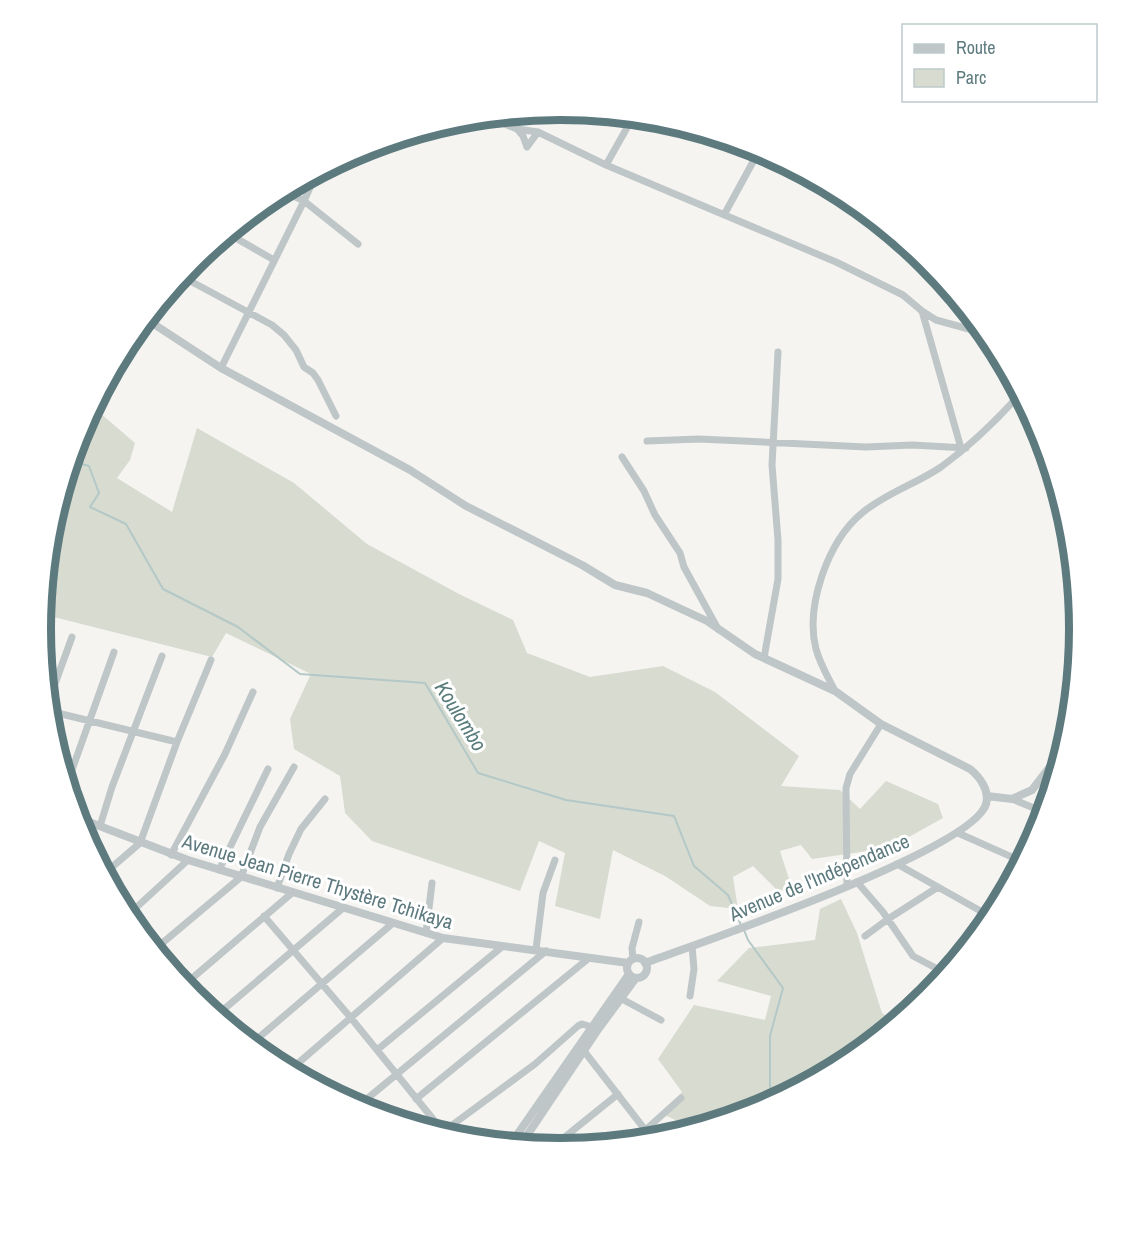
<svg xmlns="http://www.w3.org/2000/svg" width="1121" height="1259" font-family="'Archivo Narrow',sans-serif">
  <style>
    .green { fill: #d7dbd0 }
    .lines { fill: none; stroke-linecap: round; stroke-linejoin: round }
    .stream { stroke: #b3c8c7; stroke-width: 2 }
    .minor { stroke: #bfc6c8; stroke-width: 7 }
    .tertiary { stroke: #bfc6c8; stroke-width: 8 }
    .labels { text-anchor: middle; dominant-baseline: central; stroke-width: 6; stroke-linejoin: round; paint-order: stroke }
    .street-label { font-size: 20px; fill: #5d7a7f; stroke: #fff }
    .water-label { font-size: 21px; font-style: italic; fill: #587c7b; stroke: #fff }
    .rim { fill: none; stroke: #5d7a7f; stroke-width: 8 }
  </style>
  <rect width="100%" height="100%" fill="#f5f4f1"/>
  <path class="green" d="M93,407l42,36 -5,17 -13,18 55,34 25,-84 97,55 73,61 92,50 54,26 14,33 63,24 73,-11 52,26 84,64 -18,30 59,4 20,19 26,-28 52,23 5,14 -54,30 -77,11 -11,-14 -21,6 9,28 -9,14 -27,-27 -20,11 5,32 -28,-3 -45,-30 -52,-26 -13,69 -45,-13 10,-53 -26,-12 -19,50 -148,-50 -27,-28 -5,-37 -46,-27 -4,-30 21,-45 -85,-41 -14,24 -170,-43 9,-86 29,-98z
    M841,899l16,34 25,80 15,9 -48,40 -90,48 -63,19 -34,-15 20,-22 -24,-33 36,-54 71,15 6,-24 -54,-15 32,-33 66,-8 5,-31z"/>
  <g class="lines">
    <path class="stream" d="M71,461l18,5 10,27 -9,14 36,17 37,65 75,38 62,47 125,9 53,90 88,27 108,16 20,50 34,29 13,30
      M744,930l4,10 35,48 -13,48v68"/>
    <path class="minor" d="M487,117l30,12 21,3 68,33 230,97 67,33 19,16 14,9 51,14
      M517,129l6,7 4,11
      M527,147l11,-15
      M344,158l3,3
      M606,165l27,-48
      M283,191l21,10 54,43
      M724,215l36,-66
      M227,233l47,27
      M181,276l91,49 12,10 12,15 8,17 9,6 5,7 18,36
      M922,311l39,137
      M221,368l83,-167 12,-27
      M647,441l52,-2 167,8 46,-2 54,3
      M622,457l22,34 11,24 25,38 4,14 34,62
      M764,658l14,-79v-39l-6,-75 6,-113
      M835,691c-7,-14 -15,-27 -19,-42 -11,-43 12,-108 46,-136 24,-20 54,-29 79,-46 29,-21 56,-47 80,-74
      M48,703l24,-66
      M49,711l128,31
      M67,784l47,-132
      M1012,799l34,14
      M100,826l12,-39 50,-131
      M958,833l65,29
      M171,855l54,-101 28,-62
      M897,864l96,54
      M219,870l49,-101
      M104,874l36,-31 37,-101 34,-82
      M857,882l26,30 30,44 34,18
      M847,886l-1,-98 4,-14 31,-50
      M277,888l12,-34 12,-25 24,-30
      M127,916l61,-56
      M264,916l87,102 95,117
      M426,933l6,-50
      M865,936l23,-17 50,-32
      M536,949l7,-56 12,-33
      M968,949l19,-33
      M154,950l87,-73 19,-50 34,-60
      M633,959l-1,-11 7,-26
      M183,986l109,-93
      M690,996l4,-27 -2,-23
      M620,998l41,22
      M216,1016l127,-108
      M250,1045l143,-122
      M377,1050l126,-104
      M584,1051l69,89
      M289,1071l154,-133
      M416,1099l173,-141
      M357,1107l189,-156
      M440,1134l95,-70 43,-38 4,-2 10,3
      M632,1142l49,-44
      M550,1149l68,-55"/>
    <path class="tertiary" d="M146,319l75,49 189,102 56,36 116,59 33,20 32,8 60,28 48,33 80,37 46,33 89,45c10,8 20,22 16,35 -13,46 -287,139 -341,159
      M987,796l25,3 20,-9 34,-44
      M76,817l112,43 255,78 185,25
      M627 968a10 10 0 1 1 20 0a10 10 0 1 1-20 0Z
      M510,1145l119,-171
      M520,1146l77,-115 39,-53"/>
  </g>
  <g class="labels">
    <g class="street-label">
      <text transform="translate(819 877) rotate(-23)">Avenue de l'Indépendance</text>
      <text transform="translate(318 881) rotate(17)">Avenue Jean Pierre Thystère Tchikaya</text>
    </g>
    <g class="water-label">
      <text transform="translate(461 716) rotate(58)">Koulombo</text>
    </g>
  </g>
  <path d="M0 0H1121V1259H0ZM51 629a509 509 0 1 1 1018 0a509 509 0 1 1-1018 0Z" fill="#fff" fill-rule="evenodd"/>
  <path class="rim" d="M51 629a509 509 0 1 1 1018 0a509 509 0 1 1-1018 0Z"/>
  <rect x="902" y="24" width="195" height="78" fill="#ffffff" stroke="#becacc" stroke-width="1.5"/>
  <rect x="914" y="44" width="30" height="9" fill="#bfc6c8" stroke="#becacc" stroke-width="1.5"/>
  <text x="956" y="54" font-size="18" fill="#5d7a7f">Route</text>
  <rect x="914" y="69" width="30" height="18" fill="#d7dbd0" stroke="#becacc" stroke-width="1.5"/>
  <text x="956" y="84" font-size="18" fill="#5d7a7f">Parc</text>
</svg>
